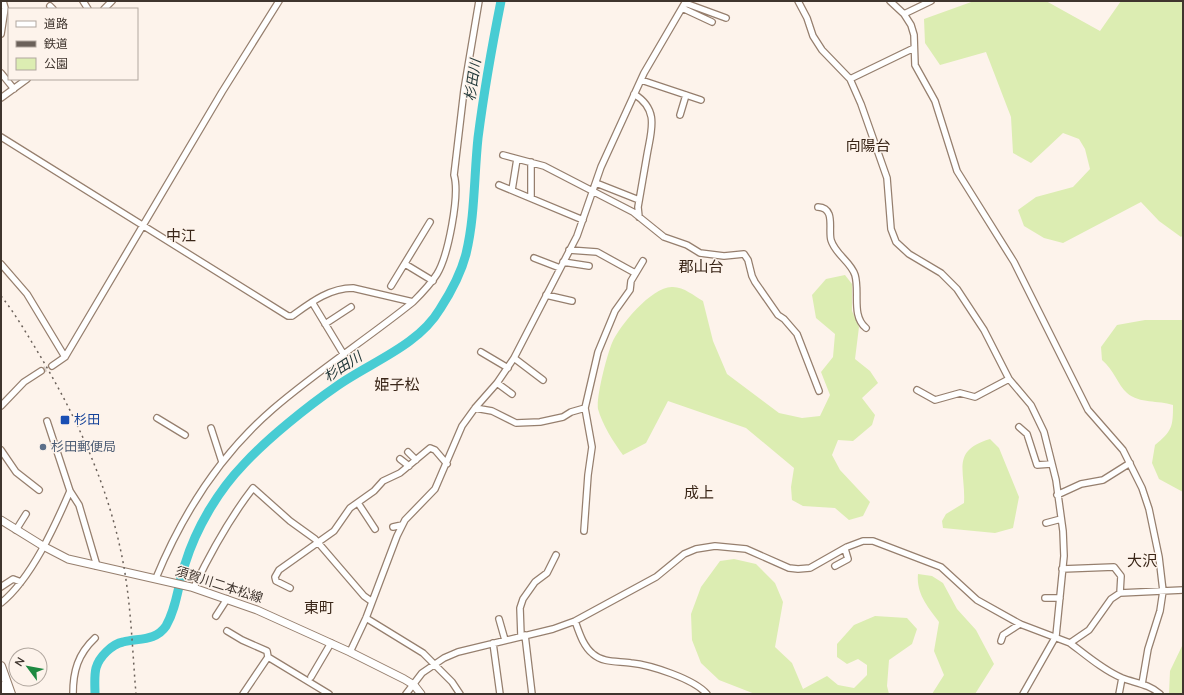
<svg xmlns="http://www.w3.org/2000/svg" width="1184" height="695" font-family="'Nunito Sans','Noto Sans JP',sans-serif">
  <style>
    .green { fill: #dcedb2 }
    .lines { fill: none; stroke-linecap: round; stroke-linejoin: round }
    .river { stroke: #48ccd3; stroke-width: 9 }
    .minor-tunnel { stroke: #d7cdc5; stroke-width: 5.5; stroke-dasharray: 5.5 3; stroke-linecap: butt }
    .minor-casing { stroke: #967f6e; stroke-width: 8 }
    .major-casing { stroke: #967f6e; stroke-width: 9 }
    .highway-casing { stroke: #967f6e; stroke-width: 10 }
    .minor { stroke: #fff; stroke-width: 5.5 }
    .major { stroke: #fff; stroke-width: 7 }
    .highway { stroke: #fff; stroke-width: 8 }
    .rail { stroke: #6b615a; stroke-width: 1.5; stroke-dasharray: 2 4; stroke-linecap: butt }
    .transit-dot { fill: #1a4fb4; stroke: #fdf3eb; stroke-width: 1.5 }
    .service-dot { fill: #5c6f8a; stroke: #fdf3eb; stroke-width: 1.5 }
    .labels { text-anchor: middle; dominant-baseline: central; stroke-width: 3; stroke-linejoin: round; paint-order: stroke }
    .transit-label { font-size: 13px; fill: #164399; stroke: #fdf3eb; text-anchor: start }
    .service-label { font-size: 13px; fill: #4e5e75; stroke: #fdf3eb; text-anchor: start }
    .street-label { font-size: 13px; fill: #3f352e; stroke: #fdf3eb }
    .water-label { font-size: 14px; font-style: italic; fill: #203738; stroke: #fdf3eb }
    .quarter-label { font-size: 15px; fill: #3a2618; stroke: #fdf3eb }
  </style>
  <rect width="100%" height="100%" fill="#fdf3eb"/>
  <path class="green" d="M974,1h72l54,30 21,-30h62v234l-2,2 -22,-16 -18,-19 -78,41 -19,-5 -20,-12 -6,-16 18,-13 37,-10 17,-18 -5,-20 -6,-10 -16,-6 -32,30 -18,-10 -2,-36 -25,-65 -46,13 -15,-22 -1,-24z
    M845,275l7,9v27l7,16 -4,32 15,12 8,12 -16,15 13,17 -3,10 -19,16 -15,-1 -6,15 8,15 30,32 -7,14 -14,4 -14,-12 -32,-2 -11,-6 -1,-13 3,-19 -48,-40 -78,-27 -22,42 -23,12c-9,-12 -21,-31 -25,-46 -2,-12 9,-54 14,-66 7,-17 41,-58 61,-56 11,0 21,9 30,14l10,40 14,33 52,39 23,5 18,-2 10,-21 -9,-23 12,-15 2,-23 -19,-16 -4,-23 14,-16z
    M1145,320h38v172l-24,-13 -7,-16 3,-18c17,-14 18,-18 18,-40 -15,-5 -33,-1 -46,-12 -9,-8 -13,-23 -25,-33l-1,-13 16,-22z
    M990,439l9,9 20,49 -6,31 -18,5 -52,-5 -1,-7 4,-7 18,-11c2,-32 -14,-52 26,-64z
    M734,559l22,5 19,19 8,19 -8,45 17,16 11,26 24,-13 11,9 16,3 13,-13v-10l-9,-6 -11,5 -10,-7v-13l17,-19 21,-9 32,2 10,11 -5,15 -23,16 -2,26 2,8h-134l-36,-14 -18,-17 -9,-23 -1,-26 10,-27 19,-26z
    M918,574l14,2 11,7 14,26 19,21 18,34 -19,30h-43l12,-19 -10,-24 5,-29c-11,-15 -23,-28 -21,-48z
    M1183,644v50h-14l1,-23z"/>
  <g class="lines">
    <path class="river" d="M95,694c0,-8 -1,-18 1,-26 3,-11 16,-24 27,-26 16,-4 33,-1 43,-16 11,-19 12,-42 19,-62 11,-36 33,-73 59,-100 24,-26 64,-58 93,-78 34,-24 81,-40 103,-77 11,-17 21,-36 26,-55 9,-37 8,-78 12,-116 6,-47 14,-92 23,-137"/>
    <path class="minor-tunnel" d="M41,371l11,-5"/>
    <g class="minor-casing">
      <path id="minor" d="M83,1l5,8
        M798,1l9,17 6,18 9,14 28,29 11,25 26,74 4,51 5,13 13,12 32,19 16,16 27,41 25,49 22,26 13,27 12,48 7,51 1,25 -8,80 -33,58
        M890,1l14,13 7,11 3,10 1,30 20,36 22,70 57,91 74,148 35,40 19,38 7,21 10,48 4,34 -3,20 -12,38 -6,35
        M685,3l41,15
        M50,6l3,3
        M682,8l30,14
        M104,9l8,-8
        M904,14l27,-13
        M1,34l4,-26 -2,-7
        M1,73l13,16
        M850,79l64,-31
        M641,80l60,20
        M634,94c26,16 17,37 13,61 -3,17 -6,35 -9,52l1,10
        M1,98l26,-19
        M680,115l6,-20
        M1,137l287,179h4c18,-13 37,-28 61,-28l60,14c9,-9 17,-17 24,-28 11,-18 23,-79 17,-99l10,-85 15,-89
        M503,155l41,11 89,46 31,25 23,8 13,8 24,3 20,-2 4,6 4,16 3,6 23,33 6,4 13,15 22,57
        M531,162v36
        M596,183l43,17
        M499,185l84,35
        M512,190l5,-31
        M818,207c18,1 10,22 13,33 4,14 20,22 24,35 5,17 -4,41 11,53
        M569,250l28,2 38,21
        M534,258l26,10
        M563,262l26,4
        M1,264l26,30 38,63
        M405,264l28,17
        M391,286l39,-64
        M546,295l26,6
        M312,302l32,53
        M325,324l26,-17
        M481,352l27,16
        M514,358l29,22
        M52,366l13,-9 157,-265 57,-91
        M497,383l15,11
        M917,390l18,10 25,-7 15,4 34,-18
        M1,406l23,-24 17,-11
        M475,408l17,3 24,12 24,-1 23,-5 8,-5 14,-4
        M157,418l28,17
        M47,421l23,70 9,14 18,61
        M1019,427l8,7 10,31 14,-1
        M211,428l11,34
        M1,450l15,22 23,18
        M408,452l8,8
        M400,459l9,7
        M1057,495l24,-11 22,-4 27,-17
        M358,503l17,26
        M1046,523l15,-4
        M393,527l9,-2
        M16,530l10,-16
        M584,531l4,-56 4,-28 -7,-39 13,-56 17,-41 15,-21 1,-9 12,-20
        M835,566l13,-7 -3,-10
        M1062,569l52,-2 7,9 -1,17
        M156,578c26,-63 65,-124 117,-169 44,-38 94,-70 140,-107
        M1,587l12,-8 8,3
        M194,587c17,-35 35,-68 59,-99l37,33 25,18 49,57 7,5
        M290,588l-14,-7 -1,-4 4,-7 55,-39 16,-23 24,-17 9,-10 17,-8 30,-25 5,2 12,14
        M1045,598h15
        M1,603c30,-24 54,-77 69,-112
        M216,616l11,-17
        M366,618l57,35 29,29 8,12
        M499,619l6,21
        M575,621c4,11 8,25 18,33 10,9 25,7 38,9 20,2 63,16 76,31
        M227,631l15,9 25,11 1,6
        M525,635l7,59
        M521,636l-1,-28 3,-9 12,-17 12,-9 9,-18
        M1001,641l2,-6 17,-11
        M493,643l7,51
        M1070,643c16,12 33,27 52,35 13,5 27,6 38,16
        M350,652l16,-34 31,-82 8,-16 30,-31 27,-63 13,-18 22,-25 17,-25 63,-122 24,-69 43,-94 42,-72
        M311,677l20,-34
        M73,694c0,-23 5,-40 22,-56
        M243,694l25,-37 61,37
        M406,694l16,-21 22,-15 14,-6 95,-23 22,-8 81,-44 28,-23 12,-5 19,-3 31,3 43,19 9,1 12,-1 37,-21 16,-6h10l68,26 36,33 43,24 50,19 19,-13 22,-31 9,-6 63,-3
        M1119,694l3,-16"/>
    </g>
    <g class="major-casing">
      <path id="major" d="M1,520l42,26 25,13 123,28 66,23 93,42 54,27 10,6 7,9"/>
    </g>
    <g class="highway-casing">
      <path id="highway" d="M1,666l10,28
        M1,686l3,8"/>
    </g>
    <use href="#minor" class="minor"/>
    <use href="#major" class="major"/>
    <use href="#highway" class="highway"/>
    <path class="rail" d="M1,296c13,16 24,35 35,53 38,63 70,131 85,203 10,46 11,95 15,142"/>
  </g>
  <rect class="transit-dot" x="60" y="415" width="10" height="10" rx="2"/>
  <circle class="service-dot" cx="43" cy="447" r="4"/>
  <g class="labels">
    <g class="transit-label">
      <text x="74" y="420">杉田</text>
    </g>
    <g class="service-label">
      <text x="51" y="447">杉田郵便局</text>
    </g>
    <g class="street-label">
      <text transform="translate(219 585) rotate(18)">須賀川二本松線</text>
    </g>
    <g class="water-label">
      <text transform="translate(473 80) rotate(-82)">杉田川</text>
      <text transform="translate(343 367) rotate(-33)">杉田川</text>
    </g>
    <g class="quarter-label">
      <text x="868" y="146">向陽台</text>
      <text x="181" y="236">中江</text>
      <text x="701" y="267">郡山台</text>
      <text x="397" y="385">姫子松</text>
      <text x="699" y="493">成上</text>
      <text x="1142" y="561">大沢</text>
      <text x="319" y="608">東町</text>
    </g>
  </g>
  <rect width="1184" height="695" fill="none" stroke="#3f352e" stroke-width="4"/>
  <rect x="8" y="8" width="130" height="72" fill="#fdf3eb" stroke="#b1a79f"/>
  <rect x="16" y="21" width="20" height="6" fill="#ffffff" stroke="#b1a79f"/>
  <text x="44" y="28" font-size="12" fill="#3f352e">道路</text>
  <rect x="16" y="41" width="20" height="6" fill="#6b615a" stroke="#b1a79f"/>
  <text x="44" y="48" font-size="12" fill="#3f352e">鉄道</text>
  <rect x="16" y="58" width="20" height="12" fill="#dcedb2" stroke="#b1a79f"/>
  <text x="44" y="68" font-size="12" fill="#3f352e">公園</text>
  <g transform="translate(28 667) rotate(302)"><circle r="19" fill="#fdf3eb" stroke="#b1a79f"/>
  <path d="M0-3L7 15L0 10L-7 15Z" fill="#1e8a41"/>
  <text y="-6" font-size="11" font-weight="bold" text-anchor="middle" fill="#3f352e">N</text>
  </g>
</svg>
